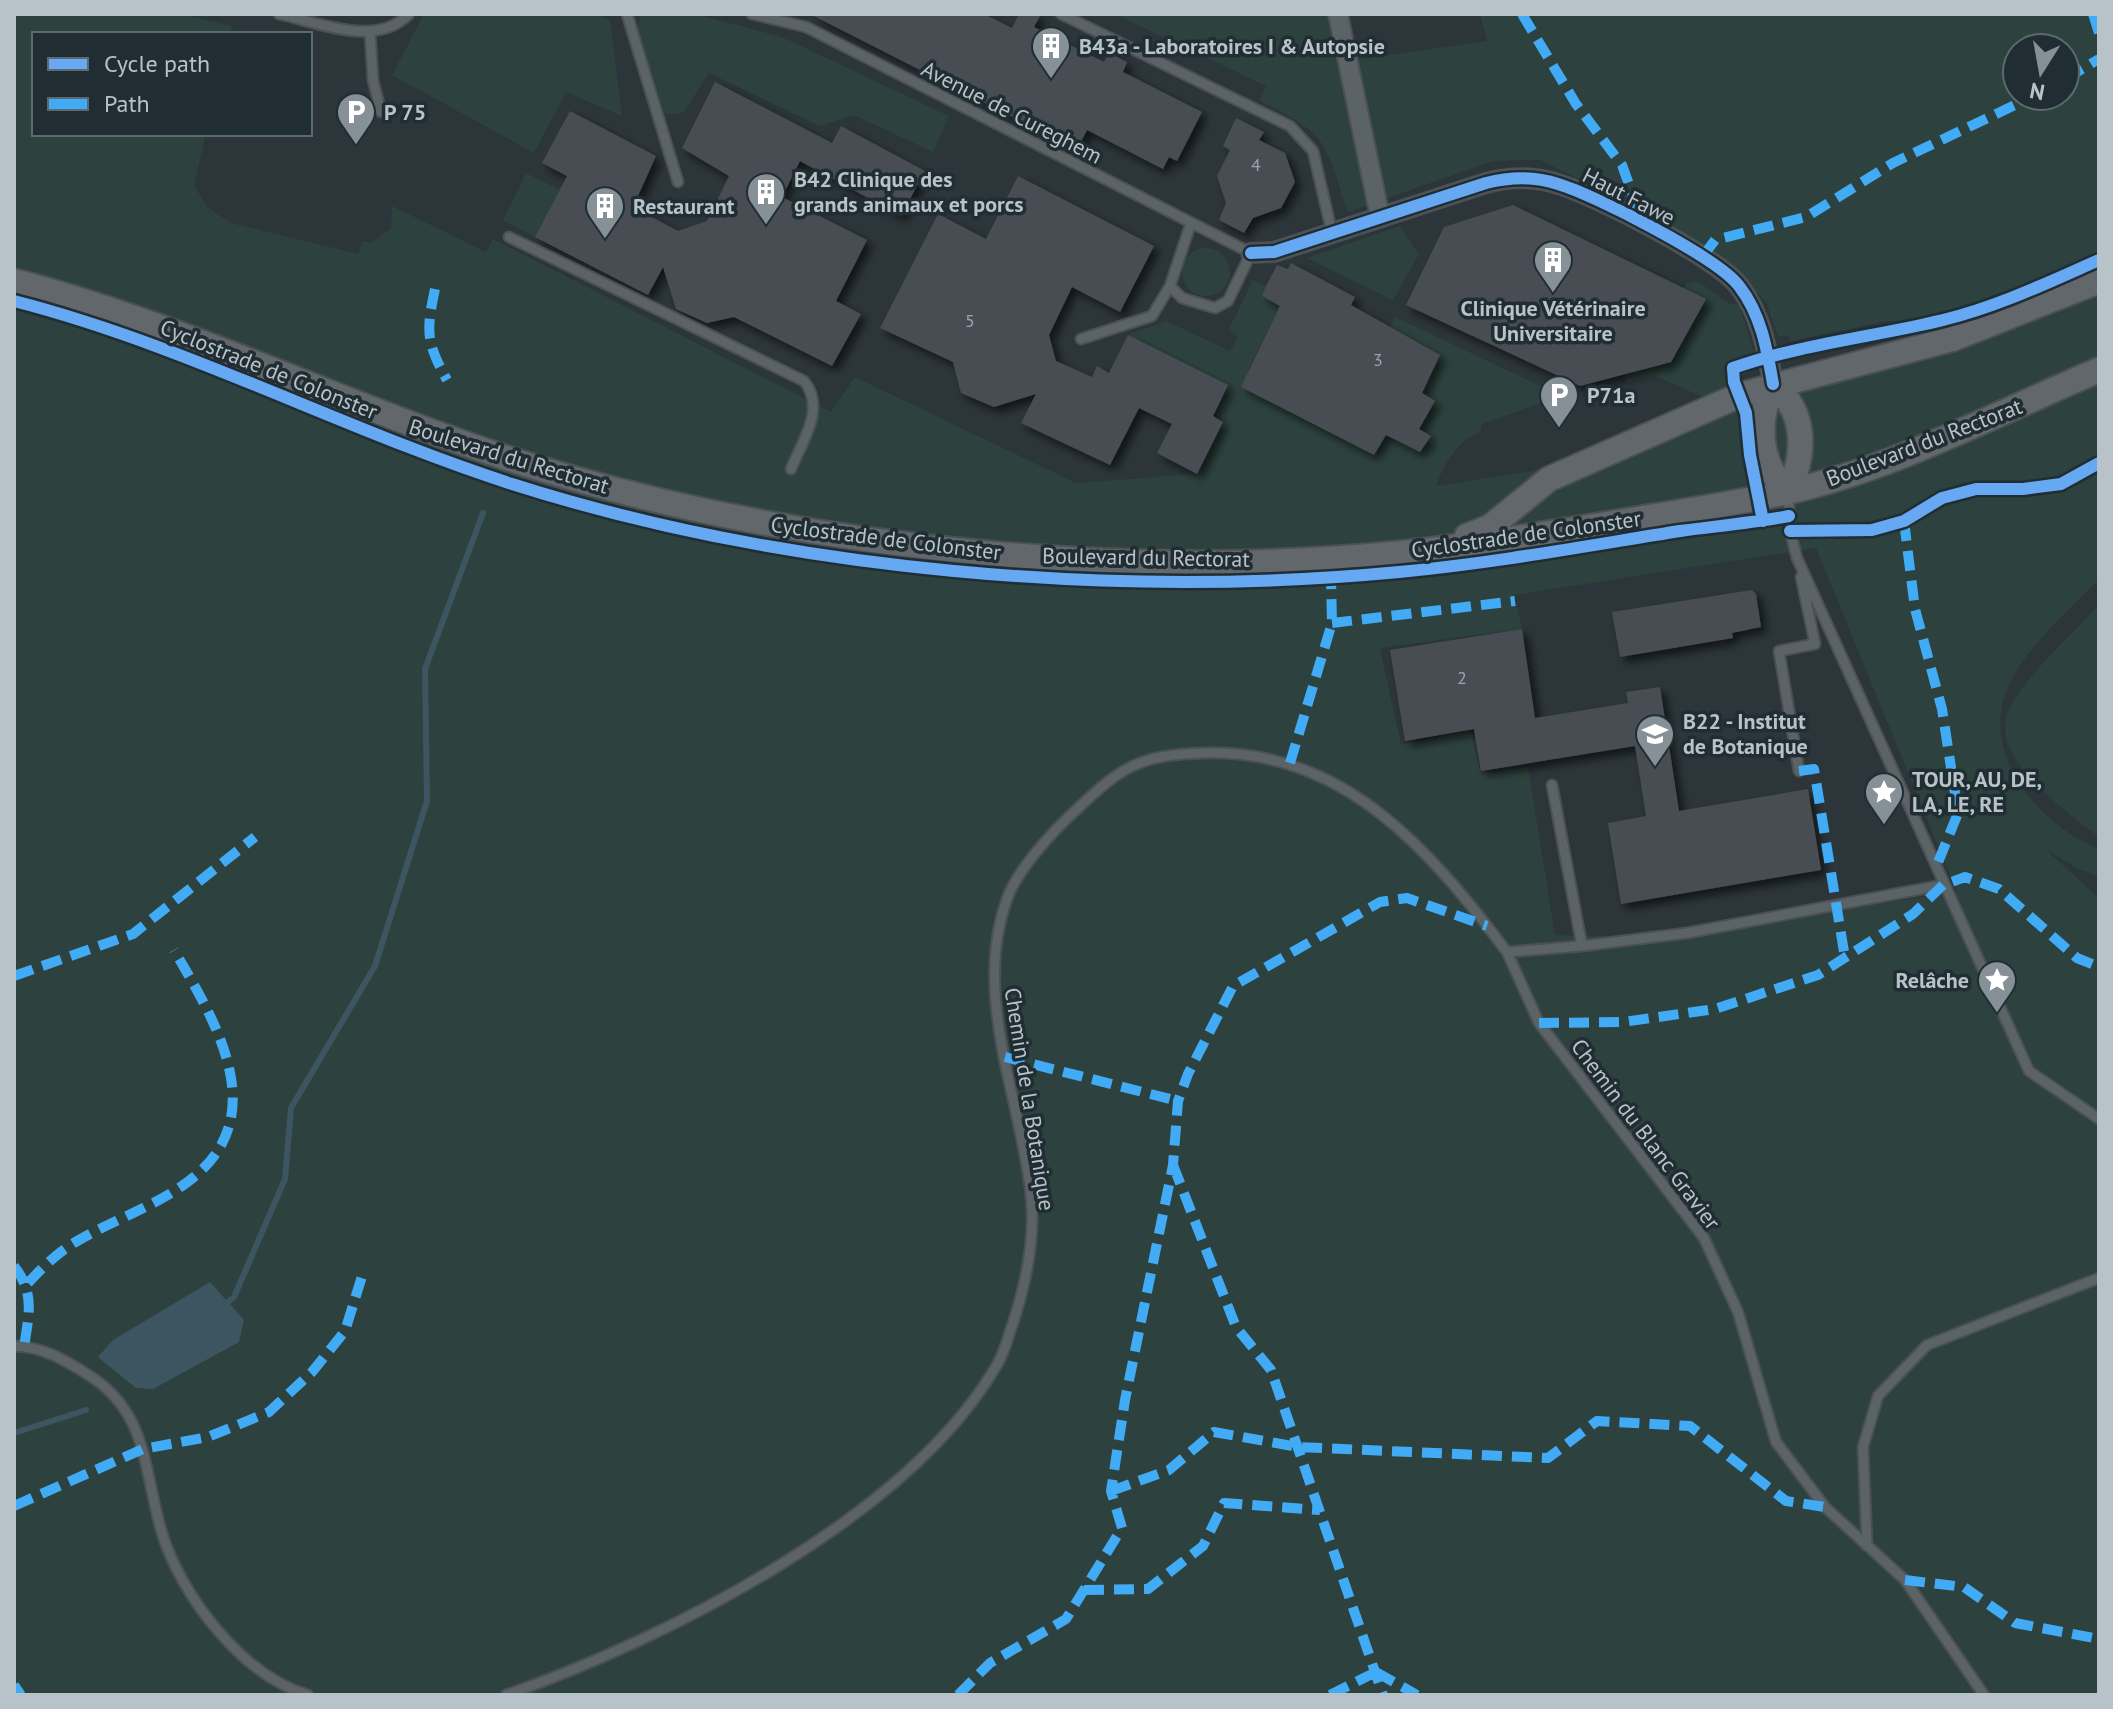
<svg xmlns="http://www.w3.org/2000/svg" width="2113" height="1709" font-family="'PT Sans',sans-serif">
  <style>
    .green { fill: #2d423e; fill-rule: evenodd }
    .water { fill: #3c5561 }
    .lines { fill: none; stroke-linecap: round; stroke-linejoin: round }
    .stream { stroke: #3c5561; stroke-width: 6 }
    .building { fill: #474e52; filter: url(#shadow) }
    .service-casing { stroke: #4a5054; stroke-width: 13 }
    .minor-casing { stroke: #4a5054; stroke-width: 22 }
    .secondary-casing { stroke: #4a5054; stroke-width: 28 }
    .service { stroke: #5c6367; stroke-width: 9 }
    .minor { stroke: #5c6367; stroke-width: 18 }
    .secondary { stroke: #61676b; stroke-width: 24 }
    .quiet { stroke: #42abf6; stroke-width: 10; stroke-dasharray: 20 10; stroke-linecap: butt }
    .cycleway-casing { stroke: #202d33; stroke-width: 17 }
    .cycleway { stroke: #66a8f1; stroke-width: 12 }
    .labels { text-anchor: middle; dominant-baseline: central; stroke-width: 7; stroke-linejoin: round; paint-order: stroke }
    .number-label { font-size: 18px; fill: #9ba5ab }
    .poi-label { font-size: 22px; font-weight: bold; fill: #b7c2c9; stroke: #202d33; text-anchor: start }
    .street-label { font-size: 22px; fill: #b7c2c9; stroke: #202d33 }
  </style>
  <defs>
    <filter id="shadow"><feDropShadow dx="5.5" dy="5.5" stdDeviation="4" flood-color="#0009"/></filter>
  </defs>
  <rect width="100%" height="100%" fill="#2c3539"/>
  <path class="green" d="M14,14h165l53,12 -2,8h-196v100h172l-12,51 13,22 24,16 127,31 4,-13 9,2 20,-15 1,-22 94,46 7,-13 338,173 24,-35 221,106 121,-9 26,-53 -95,-86 38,-14 64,30 8,-14 -9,-8 24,-49 13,6 -2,12 19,2 -34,69 5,3 -8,18 128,65 12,-20 34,17 11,-16 -12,-7 15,-28 -20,-12 17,-14 9,-20 -50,-28 5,-10 166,79 -79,28 -2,9c-22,6 -36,31 -44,53l96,-15 567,-190v298c-28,30 -64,60 -85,96 -42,71 21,148 85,174v27l-21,-7 -34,-21 55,50v797h-2085zM1816,548l141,344 -302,46 -100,-3 -27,-168 -47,7 -11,-44 -69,15 -21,-97 142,-19 -8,-34z
    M424,14h170l16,6 12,96 -56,-24 -32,61 -142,-78z
    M642,14h54l86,23 167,79 -16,36 -79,-37 -34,11 -111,-53 -26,40 -18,1 -28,-86z
    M1115,14h233l-2,47 141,-20 -7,-27h619v240l-86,38 -91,30 -35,-1 -96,20 -4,-6 -9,2 -12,-35 -38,-40 -61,-39 -127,-63 -47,1 -145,51c-24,-71 -18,-76 -88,-111l6,-15zM2017,48h48v48h-48z
    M526,173l34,17 -25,47 -32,-17z
    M1400,226l19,28 -26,46 -86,-42z
    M1182 272a24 24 0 1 1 48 0a24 24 0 1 1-48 0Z
    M1697,281l33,23h9l16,51 -8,18 -42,25 -50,-22 -28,6 -2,-8 62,-91z
    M2099,605v232c-31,-24 -107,-76 -92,-123 11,-31 68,-83 92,-109z"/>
  <path class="water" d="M210,1282l34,38 -5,22 -86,47 -17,-1 -38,-31 15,-17z"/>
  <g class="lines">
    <path class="stream" d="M222,1307l12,-10 51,-118 6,-71 84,-142 52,-165 -2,-132 58,-156
      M14,1433l72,-23"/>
  </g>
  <path class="building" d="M810,14h174l28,14 7,-14h22l-7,13 70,35 5,-9 18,9 -4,10 79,40 -25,49 -8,-4 -6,12 -76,-39 -10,20z
    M715,82l117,61 9,-17 84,45 -24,45 -101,-55 -18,36 85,43 -31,61 25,13 -29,52 -98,-49 -27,6 -31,-14 -13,-42 -15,28 -113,-58 32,-61 -25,-13 28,-52 86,45 -23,51 45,24 29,-10 22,-45 -47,-28z
    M1236,118l28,14 -5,8 26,13 10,29 -14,26 -28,10 -9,15 -25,-13 7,-17 -9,-27 13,-26 -7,-4z
    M1018,176l136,70 -34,66 -48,-25 -23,48 7,26 36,16 5,-11 12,7 19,-38 100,50 -15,31 10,6 -26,52 -40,-21 15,-29 -33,-16 -29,57 -89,-42 15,-29 -42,13 -33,-14 -8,-31 -73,-34 58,-114 48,25z
    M1513,205l193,94 -35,63 -91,24 -174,-81 38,-78z
    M1291,263l64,34 -4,8 89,50 -18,38 13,8 -16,28 12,7 -11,16 -34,-17 -12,20 -133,-68 39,-81 -18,-10 4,-10 11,-21 11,4z
    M1752,590l4,4 5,33 -29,6 1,5 -113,19 -8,-45z
    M1522,629l13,89 93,-15 -2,-11 34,-5 19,124 129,-22 13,81 -200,34 -13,-81 38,-7 -11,-70 -154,25 -7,-42 -69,12 -15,-91z"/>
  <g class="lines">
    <g class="service-casing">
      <path id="service" d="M279,14c41,9 97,34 130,0
        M627,14l51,168
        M752,14l54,13 445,226 -23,48 -13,7 -33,-10 -12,-12 21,-63
        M1061,14l229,112 23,25 19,82
        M370,33l3,47 8,32
        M509,237l295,144c22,27 -1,59 -13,88
        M1081,339l71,-23 18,-30
        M1788,492l2,39 7,27 232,513 70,48
        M1799,771l-20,-120 36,-7 -14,-67
        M1552,785l30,161 105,-13 256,-48
        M1507,952l32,71 165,215 34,74 38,130 49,65 80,73 79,115
        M14,1346c29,1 49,13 73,28 62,38 56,96 75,159 19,63 81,143 146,162
        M1867,1546l-4,-99 15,-51 49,-51 172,-67
        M506,1695c160,-56 405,-179 492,-332 7,-12 10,-27 15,-40 14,-43 24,-90 17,-136 -12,-95 -57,-193 -23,-288 10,-29 46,-68 68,-88 46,-44 64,-56 128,-58 140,-5 227,97 304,199l75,-6"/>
    </g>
    <g class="minor-casing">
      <path id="minor" d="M1338,14l42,203
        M1251,253l23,-1 212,-69c24,-6 48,-7 72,1 37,11 160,74 181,102 22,28 28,63 34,98"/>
    </g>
    <g class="secondary-casing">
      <path id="secondary" d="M14,281c189,49 363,141 551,195 256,74 571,104 837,77 79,-9 157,-21 235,-34 50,-8 101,-16 150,-27 108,-24 210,-79 312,-122
        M1773,384c34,29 33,70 15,108
        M1773,384c-16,37 -16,78 15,108
        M1467,536l23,-9 59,-48 191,-84 212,-56 147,-58"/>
    </g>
    <use href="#service" class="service"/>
    <use href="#minor" class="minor"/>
    <use href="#secondary" class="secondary"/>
    <path class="quiet" d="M1522,14l54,90 46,61 20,56
      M2093,14l6,19
      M2065,79l34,-20
      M1703,256l12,-16 91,-23 87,-54 141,-67
      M435,289c-9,42 -9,53 12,91
      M1904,521l11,88 27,100 16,104 -21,52
      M1332,623l183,-22
      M1290,763l42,-140 -1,-46
      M1799,771l15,-2 31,189
      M14,976l119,-42 122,-97
      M1539,1023l84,-1 92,-13 103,-34 95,-61 30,-29 22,-8 34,12 78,69 22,9
      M1005,1057l173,44
      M1173,1165l63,162 35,43 112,325
      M14,1266c21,27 15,48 10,81
      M28,1283c15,-16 31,-32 51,-43 33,-19 71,-32 103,-54 94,-64 37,-159 -8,-236
      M1111,1491l58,-21 45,-38 84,15 250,11 49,-37 93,5 96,75 39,6
      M14,1506l129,-57 65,-12 61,-25 43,-40 33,-41 18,-58
      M1905,1580l59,7 51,36 84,16
      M1084,1590l64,-1 55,-43 21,-43 96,7
      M1376,1672l41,23
      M14,1685l7,10
      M303,1695v-1
      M958,1695l32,-32 76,-44 56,-91 -11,-37 14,-91 48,-235 5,-64 10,-27 45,-88 147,-84 27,-4 80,28
      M1330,1695l46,-23"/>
    <g class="cycleway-casing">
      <path id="cycleway" d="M1251,253l23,-1 212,-69c24,-6 48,-7 72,1 37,11 160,74 181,102 22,28 28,63 34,98
        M14,301c172,44 330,129 498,183 273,87 603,115 887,88 95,-9 187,-26 281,-41 36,-5 73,-8 109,-15
        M1763,521l-13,-66 -4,-42 -12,-31 -1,-14c69,-24 140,-31 210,-48 54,-13 106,-38 156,-60
        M1790,531l82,-1 32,-9 38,-23 34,-9h47l38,-5 38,-21"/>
    </g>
    <use href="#cycleway" class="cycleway"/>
  </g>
  <defs>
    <g id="building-pin" transform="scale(2)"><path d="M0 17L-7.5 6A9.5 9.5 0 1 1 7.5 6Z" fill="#869197" stroke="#202d33"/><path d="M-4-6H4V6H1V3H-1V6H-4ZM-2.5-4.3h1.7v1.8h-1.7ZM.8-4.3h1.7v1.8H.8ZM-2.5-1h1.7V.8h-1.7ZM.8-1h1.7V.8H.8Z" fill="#fff"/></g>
    <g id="parking-pin" transform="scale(2)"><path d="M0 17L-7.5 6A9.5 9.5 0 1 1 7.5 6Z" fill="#869197" stroke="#202d33"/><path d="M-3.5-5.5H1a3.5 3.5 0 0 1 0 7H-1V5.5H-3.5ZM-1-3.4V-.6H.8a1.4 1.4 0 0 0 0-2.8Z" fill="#fff"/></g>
    <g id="university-pin" transform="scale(2)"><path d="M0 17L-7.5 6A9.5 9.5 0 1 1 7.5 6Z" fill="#869197" stroke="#202d33"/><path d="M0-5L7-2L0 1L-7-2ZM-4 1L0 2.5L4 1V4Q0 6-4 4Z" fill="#fff"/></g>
    <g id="sight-pin" transform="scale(2)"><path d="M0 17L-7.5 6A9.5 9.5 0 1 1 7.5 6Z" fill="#869197" stroke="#202d33"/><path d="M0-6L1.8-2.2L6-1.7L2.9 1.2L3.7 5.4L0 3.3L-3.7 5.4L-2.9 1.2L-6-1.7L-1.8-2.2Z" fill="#fff"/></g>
  </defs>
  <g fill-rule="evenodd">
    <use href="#building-pin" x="1051" y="46"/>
    <use href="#parking-pin" x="356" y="112"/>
    <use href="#building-pin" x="766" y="192"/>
    <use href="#building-pin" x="605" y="206"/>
    <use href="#building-pin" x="1553" y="260"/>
    <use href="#parking-pin" x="1559" y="395"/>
    <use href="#university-pin" x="1655" y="734"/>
    <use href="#sight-pin" x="1884" y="792"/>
    <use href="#sight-pin" x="1997" y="980"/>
  </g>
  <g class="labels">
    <g class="number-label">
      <text x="1256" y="164">4</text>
      <text x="970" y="320">5</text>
      <text x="1378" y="359">3</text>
      <text x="1462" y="677">2</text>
    </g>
    <g class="poi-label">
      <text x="1079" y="46">B43a - Laboratoires I &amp; Autopsie</text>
      <text x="384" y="112">P 75</text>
      <text x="794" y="179">B42 Clinique des<tspan x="794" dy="25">grands animaux et porcs</tspan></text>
      <text x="633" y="206">Restaurant</text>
      <text x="1553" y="308" text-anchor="middle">Clinique Vétérinaire<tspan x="1553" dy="25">Universitaire</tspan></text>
      <text x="1587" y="395">P71a</text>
      <text x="1683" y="721">B22 - Institut<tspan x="1683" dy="25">de Botanique</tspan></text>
      <text x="1912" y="779">TOUR, AU, DE,<tspan x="1912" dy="25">LA, LE, RE</tspan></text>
      <text x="1969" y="980" text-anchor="end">Relâche</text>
    </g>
    <g class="street-label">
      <text transform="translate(1012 112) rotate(27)">Avenue de Cureghem</text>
      <text transform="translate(1629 196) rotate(27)">Haut Fawe</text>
      <text transform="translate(269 369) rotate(22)">Cyclostrade de Colonster</text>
      <text transform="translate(1924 442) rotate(-21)">Boulevard du Rectorat</text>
      <text transform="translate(509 456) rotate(17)">Boulevard du Rectorat</text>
      <text transform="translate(1526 534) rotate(-8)">Cyclostrade de Colonster</text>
      <text transform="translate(886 538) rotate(7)">Cyclostrade de Colonster</text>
      <text transform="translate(1146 557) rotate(1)">Boulevard du Rectorat</text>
      <text transform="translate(1030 1099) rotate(81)">Chemin de la Botanique</text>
      <text transform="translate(1646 1134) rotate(53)">Chemin du Blanc Gravier</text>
    </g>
  </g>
  <rect width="2113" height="1709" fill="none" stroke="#b7c2c9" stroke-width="32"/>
  <rect x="32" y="32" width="280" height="104" fill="#202d33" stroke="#5c696f" stroke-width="2"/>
  <rect x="48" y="58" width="40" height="12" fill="#66a8f1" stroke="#5c696f" stroke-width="2"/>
  <text x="104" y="72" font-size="24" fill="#b7c2c9">Cycle path</text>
  <rect x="48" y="98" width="40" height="12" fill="#42abf6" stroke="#5c696f" stroke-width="2"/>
  <text x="104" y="112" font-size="24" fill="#b7c2c9">Path</text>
  <g transform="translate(2041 72) rotate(191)"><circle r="38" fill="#202d33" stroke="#5c696f" stroke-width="2"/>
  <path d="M0-6L14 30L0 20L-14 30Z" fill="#869197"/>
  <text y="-12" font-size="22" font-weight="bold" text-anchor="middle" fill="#b7c2c9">N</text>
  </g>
</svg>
